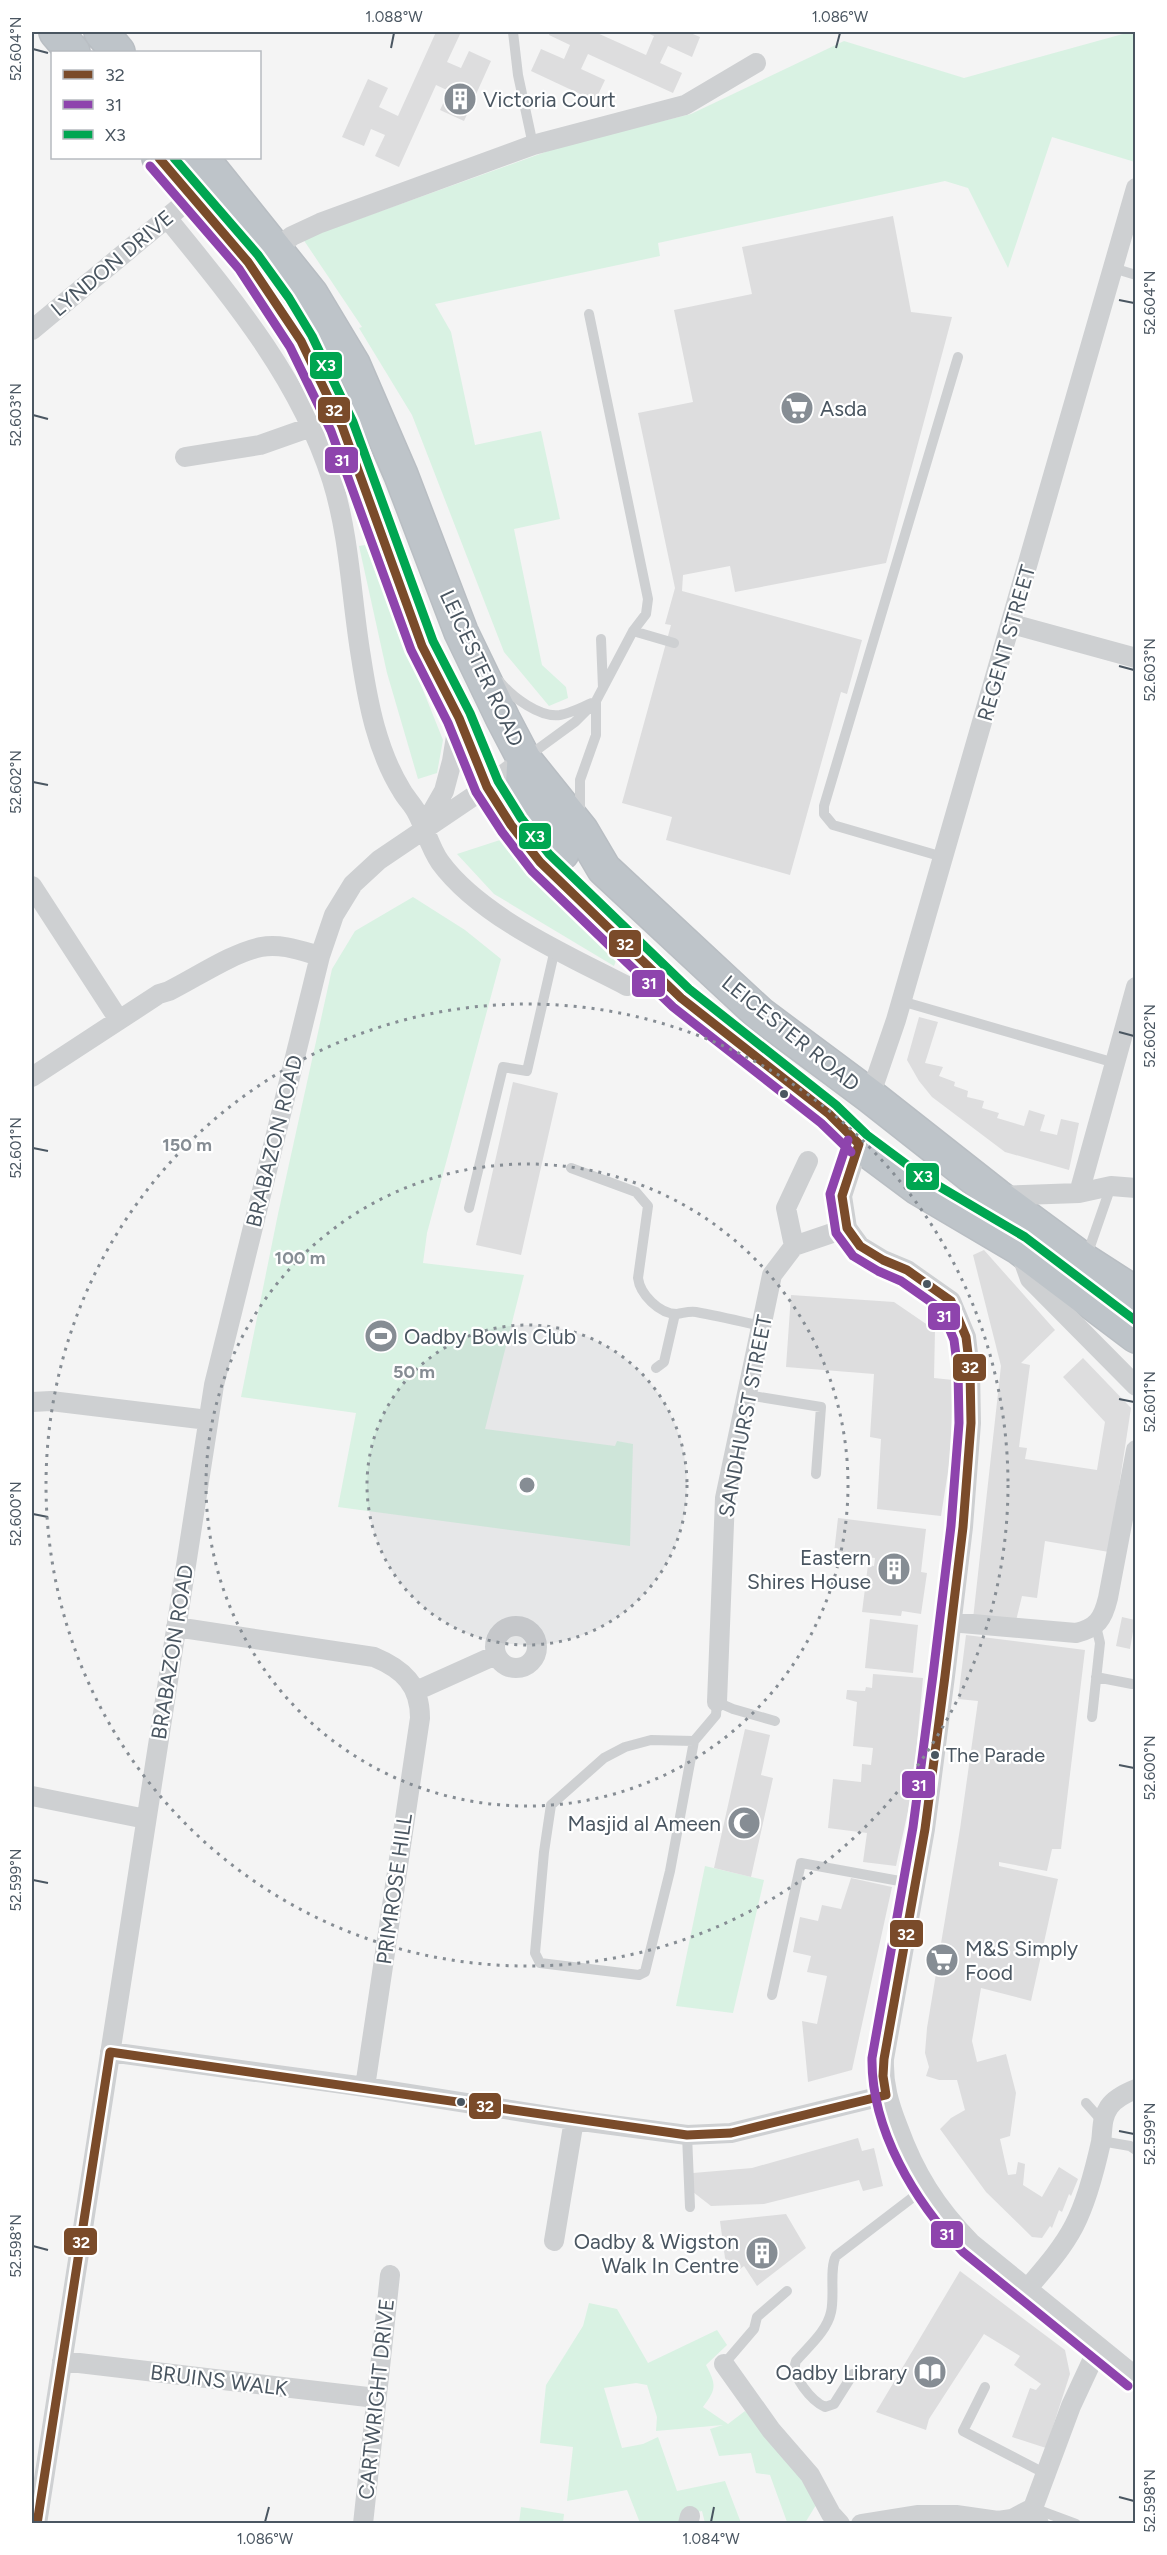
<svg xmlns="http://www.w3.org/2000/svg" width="1167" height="2555" font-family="Figtree,sans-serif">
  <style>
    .green { fill: #d9f2e3 }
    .building { fill: #ddddde }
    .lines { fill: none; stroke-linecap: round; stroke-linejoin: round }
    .highway-casing { stroke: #b9bec3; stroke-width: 36 }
    .lane { stroke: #ced0d2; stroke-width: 10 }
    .street { stroke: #ced0d2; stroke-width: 20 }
    .highway { stroke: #bec4c9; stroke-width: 33 }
    .bus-1-casing { stroke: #fff; stroke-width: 14 }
    .bus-2-casing { stroke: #fff; stroke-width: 14 }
    .bus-3-casing { stroke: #fff; stroke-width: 14 }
    .bus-1 { stroke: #7a4b2a; stroke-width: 9 }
    .bus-2 { stroke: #8e44ad; stroke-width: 9 }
    .bus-3 { stroke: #00a651; stroke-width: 9 }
    .ticks { fill: none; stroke: #4a5661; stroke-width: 2 }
    .ring { fill: none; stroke: #868d94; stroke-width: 3; stroke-dasharray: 3 6 }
    .bus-dot { fill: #4a5661; stroke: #fff; stroke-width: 2 }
    .labels { text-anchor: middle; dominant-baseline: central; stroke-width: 4.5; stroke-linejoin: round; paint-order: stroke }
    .bus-label { font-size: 20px; fill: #4a5661; stroke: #fff; text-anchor: start }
    .poi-label { font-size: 21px; fill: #4a5661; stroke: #fff; text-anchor: start }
    .street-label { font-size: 21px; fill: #4a5661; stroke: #fff }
    .centre { fill: #868d94; stroke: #fff; stroke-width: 3 }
    .ring-label { font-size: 18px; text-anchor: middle; font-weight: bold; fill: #868d94; stroke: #fff; stroke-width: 4.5; stroke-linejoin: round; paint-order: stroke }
    .line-badge { stroke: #fff; stroke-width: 2 }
    .badge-label { font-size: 16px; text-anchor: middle; font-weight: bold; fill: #fff }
    .neatline { fill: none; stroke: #4a5661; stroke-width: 2 }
    .ticks-label { font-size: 15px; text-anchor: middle; fill: #4a5661 }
  </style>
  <rect width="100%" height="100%" fill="#f4f4f4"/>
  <path class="green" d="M1130,32h5v130l-83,-25 -44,131 -40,-80 -23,-7 -287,62 2,13 -225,48 16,28 24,113 66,-14 19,88 -46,10 28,136 24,22 2,11 -19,8 -45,-54 -92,-237 -53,-87 3,-1 -59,-88 259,-93 129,-32 153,-73 120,37z
    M365,545l78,195 -6,33 -19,6 -31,-106 -28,-127z
    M500,840l117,118 -3,8 -120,-72 -37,-40z
    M413,897l52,33 36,29 -74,274 -4,30 101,12 -39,154 130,17 2,-5 16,3 -3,102 -292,-39 18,-94 -115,-16 37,-183 54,-245 23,-38z
    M705,1866l59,14 -31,133 -57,-7z
    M589,2303l28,6 31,54 69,-33 10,15 -21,20c11,21 10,24 -3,42l25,17 17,-13 44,47 27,47 -11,18h-21l3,-1 -17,-47 -14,-2 -5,-20 -32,3 -9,-27 13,-4 -67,6 1,-14 -10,-32 -11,-2 -32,5 18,60 21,-4 15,-7 19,54 48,-10 16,42h-36l-3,-12 -18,4 -7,8h-37l-13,-33 -60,11 6,-54 -33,-4 6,-58 37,-59z
    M521,2507l43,7 -1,9h-44z"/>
  <path class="building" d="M436,32h25l-14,30 14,6 8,-17 22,10 -27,60 -24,-11 9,-19 -13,-6 -37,82 -24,-11 10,-21 -14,-6 -7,17 -22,-9 26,-58 20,9 -9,19 19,9z
    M550,32h45l51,23 8,-19 -9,-4h43l12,5 -8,20 -24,-11 -8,17 22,10 -9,20 -85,-39 -7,15 24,11 -10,21 -64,-30 10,-22 23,10 6,-14 -21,-10z
    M893,216l18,96 41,5 -66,246 -151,29 -5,-26 -47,9 -1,16 180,49 -15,54 -6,-2 -51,183 -124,-35 6,-23 -50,-14 49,-178 -6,-1 10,-36 -37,-175 55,-11 -19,-92 78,-16 -10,-47z
    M919,1017l19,5 -13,41 18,4 -4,9 16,6 -1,4 14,5 -1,6 17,4 -2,7 17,5 -2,5 27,8 5,-16 16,5 -5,16 17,4 4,-16 18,4 -10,47 -64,-18 -73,-55 -13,-16 -12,-21z
    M513,1082l45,11 -37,162 -45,-10z
    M984,1250l71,80 -34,33 9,2 -11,82 8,1 -2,11 72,11 8,-48 -42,-45 20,-19 48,50 -22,144 -64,-11 -8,57 -15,-2 -7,29 -42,-6 28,-253 -28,-111z
    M791,1295l103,7 41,28 -1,48 19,2 -3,79 -9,57 -64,-7 4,-70 -11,-2 4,-63 -88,-7z
    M838,1518l88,11 -5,43 6,1 -6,41 -19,-3 -1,5 -39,-4 6,-47 6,1 1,-8 -41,-5z
    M1122,1617l13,3 -5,29 -14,-3z
    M870,1619l48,6 -5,48 -48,-5z
    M966,1635l119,15 -24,199h-9l-5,22 -48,-9v4l59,13 -27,122 -50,-13 -9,53 5,21 29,-8 10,39 -6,43 -10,3 8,36 8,-1 2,-12 7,2 -2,21 19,12 17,-30 19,12 -7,17 -2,-2 -7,18 -3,-2 -7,18 -2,-2 -8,12 -10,-1 -46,-45 -46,-63 11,-11 14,-8 -8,-30h-18l-13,-4 3,-9 -4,-14 2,-25 33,-199 18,-128 -20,-2z
    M873,1674l50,4 -10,110 -17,78 -33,-4 4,-29 -39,-5 5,-49 28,3 1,-18 9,1 2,-17 -20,-2 4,-44 -11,-3 1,-9 18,1 1,-4 6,1z
    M745,1729l25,6 -9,40 12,3 -22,99 -37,-9z
    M851,1878l41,9 -40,183 -44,12 -6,-61 15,3 10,-48 -20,-4 4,-16 -18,-4 7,-35 18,4 4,-16 19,4z
    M858,2138l4,13 12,-3 9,38 -20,5 -4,-11 -95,24 -53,2 -18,-14v-19l59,-5z
    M786,2214l20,34 -49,38 -13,-20 -9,7 -10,-15 -5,-37z
    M960,2271l105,79 5,24 -24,74 -34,-11 18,-49 6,2 5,-6 -27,-19 6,-9 -36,-22 -55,85 -3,11 -50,-18z"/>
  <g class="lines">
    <g class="highway-casing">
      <path id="highway" d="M56,32l17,20
        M101,32l17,20
        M159,158l89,104 31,43 22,36 41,85 80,220 37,72 28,69 24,38 29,37 141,136 148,116 30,30 59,44 100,59 118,89
        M202,158l109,136 42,70 48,111 60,157 42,87 21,40 57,71 23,39 156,145 110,82 127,100 88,65 51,33
        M524,759l-2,32 10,23 30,39"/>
    </g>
    <path class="lane" d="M513,32l5,43 15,70
      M1113,268l23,7
      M633,631l41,12
      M601,639l2,49
      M500,682c12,15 40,36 60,33 11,-2 22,-8 32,-12
      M527,757l48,-35 21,-21 37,-70 13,-17 2,-15 -59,-285
      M580,816v-36l16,-45v-34
      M943,857l-110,-32 -9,-11v-8l134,-449
      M901,1001l214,62
      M571,1168l65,24 12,14 -10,72c2,16 21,36 39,36 7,-1 12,-3 19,-2 22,4 43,9 65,14
      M469,1208l34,-141 24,4 28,-122
      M1086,1258l25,-72
      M656,1368l8,-6 11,-48
      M747,1395l74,12 -5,67
      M1096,1677l36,7
      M1092,1717l8,-74 -4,-17
      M651,1740l43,1 -24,130 -25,101 -6,3 -99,-12 -5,-10 9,-101 7,-47 53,-47 21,-11z
      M694,1741l22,-26 1,-13 16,7 42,12
      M772,1995l29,-132 115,21
      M1086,2103l16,18
      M687,2135l3,72
      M1101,2141l29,5 6,4
      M724,2364l30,-35 3,-12 30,-26
      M853,2374l-19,30 -9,3c-13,-6 -35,-31 -29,-46 13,-15 31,-30 35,-49 4,-16 -2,-44 5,-56l89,-68
      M985,2387l-22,44 83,43
      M1033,2508l43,16"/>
    <path class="street" d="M167,218c66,81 133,161 165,262 18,58 19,117 29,177 7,46 16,94 41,134 4,7 10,13 14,20 9,16 13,35 24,51 40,55 127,93 187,124
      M275,249l17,-13 28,-13 213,-78 152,-40 71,-42
      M32,330l160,-133
      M185,457l75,-12 51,-18
      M1012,624l124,34
      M424,826l20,-35 8,-30 6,-37
      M32,886l87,134
      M32,1077l127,-83 10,-3c28,-14 63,-38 92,-44 20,-4 41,4 59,9
      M870,1096l26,-76 240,-832
      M859,1144l-17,52 5,32 13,18 23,14 24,10 44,31 15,36 4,33 1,53 -8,104 -18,149 -20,153 -41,230c-1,25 5,45 14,68 17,47 38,80 73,116l165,134
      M1079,1193l57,-206
      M997,1196l82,-3 32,-7 25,2
      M794,1246l-8,-38 22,-47
      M1020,1251l10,28 106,107
      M32,1402l19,-1 157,19
      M950,1622l126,11c21,-5 27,-14 32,-35l28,-148
      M495 1647a21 21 0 1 1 42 0a21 21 0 1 1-42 0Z
      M176,1627l198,30c29,12 46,28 46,61l-55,369
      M416,1691l80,-36
      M717,1702l8,-204 47,-223 22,-29 53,-18
      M32,1796l114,23
      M110,2052l255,35 209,33 113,15 44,-2 155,-38
      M554,2241l20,-121
      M1027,2289c17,-20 35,-40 47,-63 13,-25 21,-57 27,-84 2,-13 0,-23 8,-35 6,-9 17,-14 27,-18
      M62,2361l314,37
      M724,2364l47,66 39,45 21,39 9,10
      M37,2524l177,-1139 106,-429 14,-41 19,-31 26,-24 108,-73 37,-28
      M363,2524l27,-249
      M688,2524l2,-8
      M861,2524l56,-9h39l42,6 14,-2 21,-11
      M1039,2524l-6,-16 38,-102 27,-58"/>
    <use href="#highway" class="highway"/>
    <g class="bus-1-casing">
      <path id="bus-1" d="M159,158l89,104 53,79 41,85 80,220 37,72 28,69 24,38 29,37 141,136 148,116 30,30
        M37,2524l73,-472 577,83 44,-2 155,-38 -3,-19 1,-17 41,-230 20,-153 18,-149 8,-104 -1,-53 -4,-33 -15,-36 -44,-31 -24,-10 -23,-14 -13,-18 -5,-32 17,-52"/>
    </g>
    <g class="bus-2-casing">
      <path id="bus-2" d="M150,166l89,103 51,78 41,84 80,219 37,73 28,69 26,40 30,39 141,136 148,116 30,29
        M848,1140l-18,54 6,39 17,23 25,15 23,10 40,28 13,31 4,31 1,52 -8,103 -18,149 -20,152 -41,231c-1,72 43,144 91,194l165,134"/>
    </g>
    <g class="bus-3-casing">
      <path id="bus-3" d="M174,158l84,97 31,43 23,38 41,86 80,219 37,72 28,68 23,37 28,36 140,135 147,116 31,30 58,43 100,59 111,84"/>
    </g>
    <use href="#bus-1" class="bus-1"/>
    <use href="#bus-2" class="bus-2"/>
    <use href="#bus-3" class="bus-3"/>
  </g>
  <path class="ticks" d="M391,48l3,-15M836,48l4,-15M33,49l15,4M1119,300l15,3M33,415l15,4M1119,666l15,4M33,782l15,3M1119,1032l15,4M33,1148l15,3M1119,1399l15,3M33,1514l15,3M1119,1765l15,3M33,1880l15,3M1119,2131l15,3M33,2246l15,4M1119,2497l15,4M265,2522l4,-15M711,2522l3,-15"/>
  <circle cx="527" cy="1485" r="160" fill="#868d94" fill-opacity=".12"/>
  <g class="ring">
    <circle cx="527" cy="1485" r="160"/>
    <circle cx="527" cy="1485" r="321"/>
    <circle cx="527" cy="1485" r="481"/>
  </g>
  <defs>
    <g id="building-disc" transform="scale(1.725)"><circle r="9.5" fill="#868d94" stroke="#fff"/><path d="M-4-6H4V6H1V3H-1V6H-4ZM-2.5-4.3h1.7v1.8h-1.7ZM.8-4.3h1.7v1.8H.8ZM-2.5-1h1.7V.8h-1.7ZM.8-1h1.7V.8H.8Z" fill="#fff"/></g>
    <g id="supermarket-disc" transform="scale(1.725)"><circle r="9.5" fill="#868d94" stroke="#fff"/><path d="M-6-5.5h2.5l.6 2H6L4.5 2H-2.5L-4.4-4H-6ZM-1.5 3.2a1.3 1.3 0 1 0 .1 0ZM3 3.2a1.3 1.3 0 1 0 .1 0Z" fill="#fff"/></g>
    <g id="stadium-disc" transform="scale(1.725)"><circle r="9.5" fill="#868d94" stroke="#fff"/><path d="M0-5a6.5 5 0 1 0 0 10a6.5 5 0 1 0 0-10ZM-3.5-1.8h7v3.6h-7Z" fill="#fff"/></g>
    <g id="mosque-disc" transform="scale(1.725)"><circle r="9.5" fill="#868d94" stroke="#fff"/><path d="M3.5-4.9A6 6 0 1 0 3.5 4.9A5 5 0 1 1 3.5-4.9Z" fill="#fff"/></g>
    <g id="library-disc" transform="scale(1.725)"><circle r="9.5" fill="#868d94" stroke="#fff"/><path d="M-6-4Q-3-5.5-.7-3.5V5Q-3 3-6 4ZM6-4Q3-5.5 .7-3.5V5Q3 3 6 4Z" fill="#fff"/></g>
  </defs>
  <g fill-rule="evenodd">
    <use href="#building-disc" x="460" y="99"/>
    <use href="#supermarket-disc" x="797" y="408"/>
    <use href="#stadium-disc" x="381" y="1336"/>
    <use href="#building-disc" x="894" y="1569"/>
    <use href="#mosque-disc" x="744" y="1823"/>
    <use href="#supermarket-disc" x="942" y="1960"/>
    <use href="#building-disc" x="762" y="2253"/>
    <use href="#library-disc" x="930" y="2372"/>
  </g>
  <g class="bus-dot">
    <circle cx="784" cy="1094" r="5"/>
    <circle cx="927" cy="1284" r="5"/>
    <circle cx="935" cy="1755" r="5"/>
    <circle cx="461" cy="2102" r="5"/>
  </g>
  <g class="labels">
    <g class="bus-label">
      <text x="946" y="1755">The Parade</text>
    </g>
    <g class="poi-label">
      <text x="483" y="99">Victoria Court</text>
      <text x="820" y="408">Asda</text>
      <text x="404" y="1336">Oadby Bowls Club</text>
      <text x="871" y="1557" text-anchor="end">Eastern<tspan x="871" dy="24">Shires House</tspan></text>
      <text x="721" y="1823" text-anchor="end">Masjid al Ameen</text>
      <text x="965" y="1948">M&amp;S Simply<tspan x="965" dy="24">Food</tspan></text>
      <text x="739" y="2241" text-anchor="end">Oadby &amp; Wigston<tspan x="739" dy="24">Walk In Centre</tspan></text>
      <text x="907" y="2372" text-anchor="end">Oadby Library</text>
    </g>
    <g class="street-label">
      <text transform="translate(112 263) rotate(-40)">LYNDON DRIVE</text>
      <text transform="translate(1006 643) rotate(-74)">REGENT STREET</text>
      <text transform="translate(482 668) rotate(65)">LEICESTER ROAD</text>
      <text transform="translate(791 1033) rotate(39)">LEICESTER ROAD</text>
      <text transform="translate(274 1141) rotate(-76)">BRABAZON ROAD</text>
      <text transform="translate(745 1416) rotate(-79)">SANDHURST STREET</text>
      <text transform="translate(172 1652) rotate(-81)">BRABAZON ROAD</text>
      <text transform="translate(394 1889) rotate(-82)">PRIMROSE HILL</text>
      <text transform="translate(219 2380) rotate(7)">BRUINS WALK</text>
      <text transform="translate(376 2399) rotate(-84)">CARTWRIGHT DRIVE</text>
    </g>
  </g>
  <circle cx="527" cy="1485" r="9" class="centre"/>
  <g class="ring-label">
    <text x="187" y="1151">150 m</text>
    <text x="300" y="1264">100 m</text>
    <text x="414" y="1378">50 m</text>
  </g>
  <g class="line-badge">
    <rect x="309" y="351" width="34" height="29" rx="6" fill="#00a651"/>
    <rect x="317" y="396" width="34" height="28" rx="6" fill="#7a4b2a"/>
    <rect x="324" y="446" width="35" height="28" rx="6" fill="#8e44ad"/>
    <rect x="518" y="822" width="34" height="28" rx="6" fill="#00a651"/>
    <rect x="608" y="929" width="34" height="29" rx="6" fill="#7a4b2a"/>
    <rect x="631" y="969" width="35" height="29" rx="6" fill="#8e44ad"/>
    <rect x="905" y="1162" width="35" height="29" rx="6" fill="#00a651"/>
    <rect x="927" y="1302" width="34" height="29" rx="6" fill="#8e44ad"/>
    <rect x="952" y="1353" width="35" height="29" rx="6" fill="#7a4b2a"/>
    <rect x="901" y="1770" width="35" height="29" rx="6" fill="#8e44ad"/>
    <rect x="889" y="1919" width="35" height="29" rx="6" fill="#7a4b2a"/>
    <rect x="468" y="2092" width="34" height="28" rx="6" fill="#7a4b2a"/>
    <rect x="930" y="2220" width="34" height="29" rx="6" fill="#8e44ad"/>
    <rect x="63" y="2227" width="35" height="29" rx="6" fill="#7a4b2a"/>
  </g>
  <g class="badge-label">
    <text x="326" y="371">X3</text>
    <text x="334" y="416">32</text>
    <text x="342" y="466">31</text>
    <text x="535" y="842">X3</text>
    <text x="625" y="950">32</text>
    <text x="649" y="989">31</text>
    <text x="923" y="1182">X3</text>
    <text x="944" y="1322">31</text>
    <text x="970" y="1373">32</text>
    <text x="919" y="1791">31</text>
    <text x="906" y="1940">32</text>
    <text x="485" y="2112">32</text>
    <text x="947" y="2240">31</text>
    <text x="81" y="2248">32</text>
  </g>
  <rect width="1167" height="2555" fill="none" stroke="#ffffff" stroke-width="66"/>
  <rect x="51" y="51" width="210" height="108" fill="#ffffff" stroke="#b7bbc0" stroke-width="1.5"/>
  <rect x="63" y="70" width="30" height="9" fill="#7a4b2a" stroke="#b7bbc0" stroke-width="1.5"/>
  <text x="105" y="81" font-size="18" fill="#4a5661">32</text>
  <rect x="63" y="100" width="30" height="9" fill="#8e44ad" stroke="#b7bbc0" stroke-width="1.5"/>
  <text x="105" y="111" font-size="18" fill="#4a5661">31</text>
  <rect x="63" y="130" width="30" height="9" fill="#00a651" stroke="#b7bbc0" stroke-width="1.5"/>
  <text x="105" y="141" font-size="18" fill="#4a5661">X3</text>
  <rect x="33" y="33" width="1101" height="2489" class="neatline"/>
  <g class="ticks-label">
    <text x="394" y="22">1.088°W</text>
    <text x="840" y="22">1.086°W</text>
    <text transform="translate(16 49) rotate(-90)" y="5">52.604°N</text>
    <text transform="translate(1150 303) rotate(-90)" y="5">52.604°N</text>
    <text transform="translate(16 415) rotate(-90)" y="5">52.603°N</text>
    <text transform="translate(1150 670) rotate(-90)" y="5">52.603°N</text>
    <text transform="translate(16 782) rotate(-90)" y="5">52.602°N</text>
    <text transform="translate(1150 1036) rotate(-90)" y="5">52.602°N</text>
    <text transform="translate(16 1148) rotate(-90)" y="5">52.601°N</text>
    <text transform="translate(1150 1402) rotate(-90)" y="5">52.601°N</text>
    <text transform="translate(16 1514) rotate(-90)" y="5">52.600°N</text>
    <text transform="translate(1150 1768) rotate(-90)" y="5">52.600°N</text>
    <text transform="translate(16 1880) rotate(-90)" y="5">52.599°N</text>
    <text transform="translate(1150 2134) rotate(-90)" y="5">52.599°N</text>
    <text transform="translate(16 2246) rotate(-90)" y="5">52.598°N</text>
    <text transform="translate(1150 2501) rotate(-90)" y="5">52.598°N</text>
    <text x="265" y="2544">1.086°W</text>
    <text x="711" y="2544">1.084°W</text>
  </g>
</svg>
